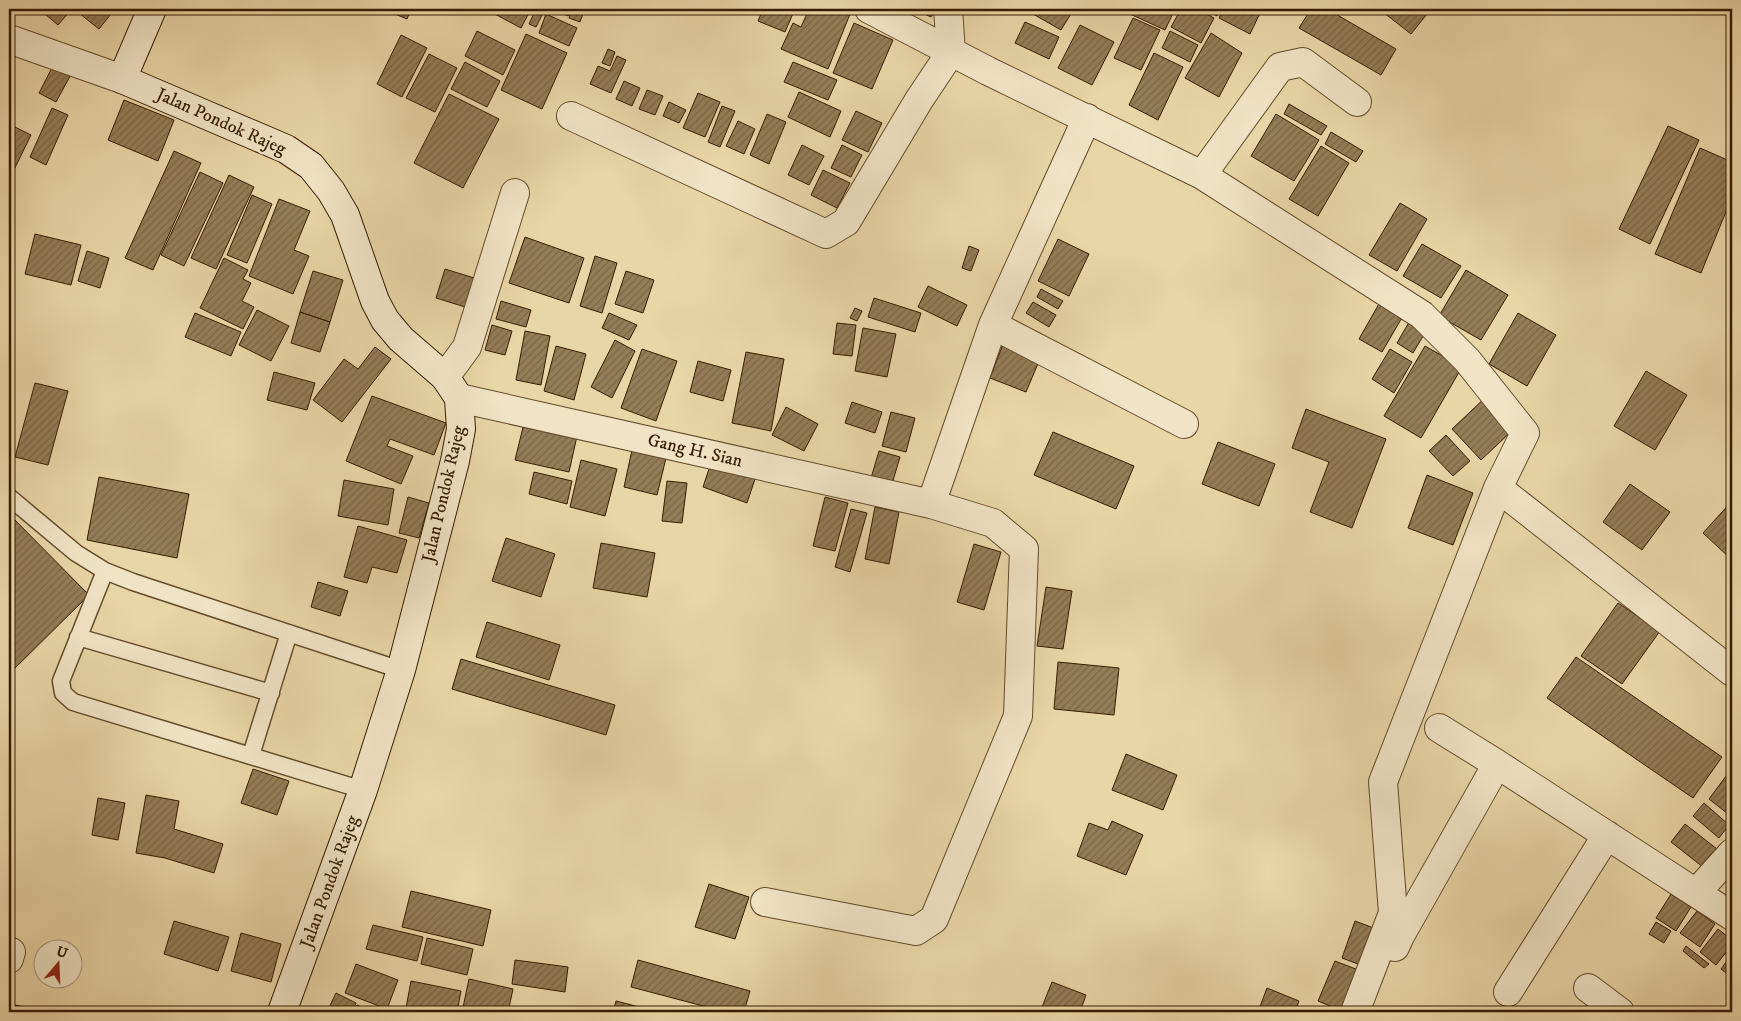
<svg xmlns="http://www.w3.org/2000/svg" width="1741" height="1021" font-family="'IM FELL DW Pica',serif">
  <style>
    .building { fill: url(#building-hatch); stroke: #371c01 }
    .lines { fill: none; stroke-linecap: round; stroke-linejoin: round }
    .lane-casing { stroke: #644a2a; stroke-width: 19 }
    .street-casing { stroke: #644a2a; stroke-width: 30 }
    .secondary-casing { stroke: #371c01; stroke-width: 30 }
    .lane { stroke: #f1e4c6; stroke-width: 16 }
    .street { stroke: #f1e4c6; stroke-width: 28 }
    .secondary { stroke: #f1e4c6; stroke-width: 28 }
    .labels { text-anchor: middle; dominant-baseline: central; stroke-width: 5; stroke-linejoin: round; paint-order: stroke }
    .street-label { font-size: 18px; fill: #371c01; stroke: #f1e4c6 }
  </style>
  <defs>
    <pattern id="building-hatch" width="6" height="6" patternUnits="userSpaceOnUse" patternTransform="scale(1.25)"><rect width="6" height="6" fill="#947d57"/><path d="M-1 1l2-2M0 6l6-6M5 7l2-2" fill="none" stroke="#7a6646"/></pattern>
  </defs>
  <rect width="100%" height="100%" fill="#e9d6a7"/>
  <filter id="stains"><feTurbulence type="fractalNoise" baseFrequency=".004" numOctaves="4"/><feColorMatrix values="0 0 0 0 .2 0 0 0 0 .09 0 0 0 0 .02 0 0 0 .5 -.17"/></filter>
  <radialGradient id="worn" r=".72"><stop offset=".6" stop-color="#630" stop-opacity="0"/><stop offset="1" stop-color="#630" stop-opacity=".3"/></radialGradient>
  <path class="building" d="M39,9h28l3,2 -12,14z
    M76,9h39l-16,20 -24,-19z
    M383,9h28l-4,10z
    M493,9h38l-10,19 -30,-16z
    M536,9h9l-9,18 -7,-3z
    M559,9h12l-3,7 -10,-4z
    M572,9h13l-5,13 -11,-4z
    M763,9h32l-10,23 -27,-11z
    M809,9h43l-24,60 -47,-20 12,-26 8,4z
    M914,9h21l-4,8z
    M1036,9h38l-13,21 -28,-16z
    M1119,9h56l-10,21z
    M1181,9h16l17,9 -13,25 -30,-16z
    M1204,9h16l-3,7z
    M1224,9h38l-12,25 -31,-16z
    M1311,9h16l69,40 -15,26 -82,-47z
    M1379,9h52l-20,25z
    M546,14l31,14 -8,18 -30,-13z
    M1133,18l27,12 -19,40 -27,-12z
    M1025,22l34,15 -10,22 -34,-16z
    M854,23l39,17 -21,49 -39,-16z
    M1080,25l34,17 -22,43 -34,-17z
    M477,31l38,19 -12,25 -38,-19z
    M1170,31l28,14 -8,17 -28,-14z
    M1211,33l31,20 -23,44 -34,-19z
    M526,34l41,19 -25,56 -41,-19z
    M401,35l26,13 -25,49 -25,-13z
    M608,49l7,3 -5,14 -8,-3z
    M1154,53l29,14 -25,53 -29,-15z
    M429,54l28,14 -22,44 -29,-14z
    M617,56l9,4 -15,33 -21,-9 8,-18 12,5z
    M57,58l18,9 -19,35 -17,-9z
    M465,62l35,19 -13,26 -36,-18z
    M793,62l44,18 -9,20 -44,-18z
    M624,81l16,7 -8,18 -16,-7z
    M647,90l16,6 -8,19 -16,-6z
    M799,92l42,19 -11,26 -42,-20z
    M698,93l22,9 -15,35 -22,-9z
    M449,94l50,25 -36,69 -49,-25z
    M124,100l50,20 -16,41 -50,-21z
    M669,102l17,8 -7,13 -16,-7z
    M1289,104l38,22 -6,9 -37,-21z
    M722,106l13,5 -15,36 -12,-5z
    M52,108l16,7 -22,50 -16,-8z
    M856,111l26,12 -14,29 -26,-12z
    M767,114l19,8 -17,42 -19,-9z
    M1276,114l43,26 -25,41 -43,-25z
    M738,121l17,8 -11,25 -18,-8z
    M9,124l22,11 -20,41 -2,-1z
    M1668,126l31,14 -49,104 -31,-15z
    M1331,132l32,19 -7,11 -31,-18z
    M802,145l22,11 -15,29 -21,-10z
    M842,145l20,10 -11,22 -20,-9z
    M1321,146l28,17 -31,53 -29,-17z
    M1700,148l32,14v35l-31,76 -46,-19z
    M174,151l27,12 -48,107 -28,-12z
    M823,170l27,13 -13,25 -26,-13z
    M200,172l23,11 -39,83 -23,-11z
    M229,175l25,12 -38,82 -25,-11z
    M252,195l20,9 -25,59 -20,-8z
    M279,199l31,12 -16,39 15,6 -16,38 -44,-18z
    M1400,203l27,16 -30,52 -28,-16z
    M35,234l46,11 -10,40 -46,-11z
    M525,237l59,21 -15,45 -60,-20z
    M1058,239l31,15 -20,42 -31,-15z
    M1422,244l39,22 -20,32 -38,-22z
    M969,246l10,4 -8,21 -9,-3z
    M87,251l22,7 -9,30 -22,-7z
    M595,256l22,7 -15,50 -22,-7z
    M224,258l24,12 -5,9 8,4 -9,18 12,6 -11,22 -43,-21z
    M445,269l39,12 -9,29 -39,-12z
    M1466,270l42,25 -27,45 -42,-24z
    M313,271l30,9 -13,42 -30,-10z
    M626,271l28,9 -11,33 -28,-9z
    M928,286l39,19 -10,21 -39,-19z
    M1041,289l22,12 -5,8 -21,-12z
    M1384,295l23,14 -25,43 -23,-13z
    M874,298l47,15 -6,19 -47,-15z
    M501,301l30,9 -5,17 -30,-8z
    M1033,302l23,13 -7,12 -23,-14z
    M855,308l7,3 -5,10 -7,-3z
    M257,310l32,16 -18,35 -32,-16z
    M300,312l30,10 -10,30 -29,-9z
    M195,313l46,19 -10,24 -46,-19z
    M609,313l28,12 -8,15 -27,-12z
    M1518,313l38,22 -29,51 -38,-22z
    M1412,317l17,9 -16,27 -16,-10z
    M837,323l19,2 -4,31 -19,-2z
    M492,325l20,6 -7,24 -20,-5z
    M863,328l33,6 -9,43 -32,-6z
    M525,331l25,5 -9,49 -25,-5z
    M1005,339l37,15 -16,38 -36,-14z
    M615,340l20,11 -23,47 -21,-11z
    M556,346l30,8 -12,46 -30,-9z
    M1425,346l37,21 -41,71 -37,-22z
    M375,347l16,12 -49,63 -29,-22 31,-41 14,10z
    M642,349l35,12 -21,60 -35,-13z
    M1390,349l22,13 -18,31 -22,-14z
    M746,352l38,7 -13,72 -39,-8z
    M698,361l33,9 -8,31 -33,-9z
    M1646,371l41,24 -32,55 -41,-24z
    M274,372l41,11 -8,27 -40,-10z
    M35,383l33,8 -20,74 -33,-8z
    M372,396l74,27 -12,32 -44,-16 -3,7 26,10 -12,28 -55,-23z
    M1487,396l29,31 -35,33 -29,-31z
    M852,402l30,10 -7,21 -30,-10z
    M786,407l32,17 -14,27 -32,-16z
    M1306,409l80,30 -34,89 -42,-16 19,-50 -37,-14z
    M891,412l24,6 -9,34 -24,-6z
    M524,423l53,13 -8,36 -54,-12z
    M1053,432l81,34 -18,43 -82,-34z
    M1446,435l24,26 -17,15 -24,-25z
    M1218,442l57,22 -16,42 -57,-22z
    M632,450l34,8 -9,37 -33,-8z
    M879,451l21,6 -8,27 -21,-6z
    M581,460l36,9 -12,47 -35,-9z
    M711,463l44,16 -8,24 -44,-16z
    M534,472l38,9 -5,23 -38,-10z
    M1427,475l46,18 -20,52 -45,-17z
    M99,477l90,17 -12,64 -90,-18z
    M344,480l50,9 -6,36 -50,-9z
    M667,481l20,2 -5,40 -20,-2z
    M1630,484l40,28 -28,38 -39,-28z
    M408,497l21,6 -10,35 -20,-5z
    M825,497l23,6 -13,48 -22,-5z
    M1732,501v59l-29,-27z
    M875,507l24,5 -10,52 -24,-5z
    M851,509l16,4 -17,59 -15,-5z
    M9,514l80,81 -80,79z
    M358,526l49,14 -10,33 -25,-6 -5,16 -23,-6z
    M506,538l49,16 -14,43 -49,-16z
    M601,543l54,10 -8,44 -54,-9z
    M974,544l27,8 -17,58 -27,-8z
    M318,582l30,9 -8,25 -29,-9z
    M1046,587l26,4 -9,58 -26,-3z
    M1618,603l42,28 -38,53 -41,-28z
    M487,622l73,23 -11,35 -73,-23z
    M1576,657l146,100 -29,41 -146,-100z
    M461,659l154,46 -9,30 -154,-46z
    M1058,662l61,6 -5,47 -60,-6z
    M1126,754l51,21 -14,35 -51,-20z
    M1732,768v49l-23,-18z
    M253,769l36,12 -12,34 -36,-12z
    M146,795l33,6 -5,28 49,15 -9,29 -49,-15 -29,-5z
    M98,798l27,5 -7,37 -26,-5z
    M1704,803l25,22 -10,13 -26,-22z
    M1112,821l31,14 -17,40 -49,-19 12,-33 19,7z
    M1685,824l32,25 -14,18 -32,-25z
    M709,884l40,13 -14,42 -40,-12z
    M411,891l80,19 -8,36 -81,-19z
    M1671,894l20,13 -15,24 -20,-13z
    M1697,911l18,13 -15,23 -20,-14z
    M174,921l55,16 -11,34 -54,-17z
    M1355,921l24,9 -13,37 -24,-9z
    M1656,922l15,9 -7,12 -15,-9z
    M373,925l50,12 -6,24 -51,-12z
    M1718,929l14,11v5l-16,20 -16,-13z
    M241,933l40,11 -10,38 -40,-11z
    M427,938l46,11 -6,26 -46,-11z
    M1686,946l23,18 -5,4 -21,-17z
    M1732,954v24l-11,-9z
    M515,960l53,7 -3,25 -53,-8z
    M638,960l112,31 -6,21h-18l-95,-25z
    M1335,961l26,10 -16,41 -27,-11z
    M356,964l42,16 -11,29 -42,-16z
    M469,979l44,10 -5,23h-46z
    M411,981l50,10 -4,21h-32l-19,-4z
    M1052,982l34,13 -6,17h-40z
    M1267,988l32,13 -4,11h-37z
    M336,993l20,10 -4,9h-25z
    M616,1001l43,11h-46z
    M10,1004l39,8h-40z
    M357,1005l16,7h-19z"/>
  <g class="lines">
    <g class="lane-casing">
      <path id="lane" d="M9,497l67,56 29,18 28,11 268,88
        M105,571l-44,110 2,12 10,9 290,88
        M78,637l193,56
        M251,755l38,-122"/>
    </g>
    <g class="street-casing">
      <path id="street" d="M869,9l119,62 214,104 220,140 45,45 58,73 -27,55 234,184
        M948,9l3,43
        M9,39l113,40
        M571,116l255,118 20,-12 73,-122 32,-48
        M1087,118l-94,207 191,99
        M1202,175l78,-108 23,-5 54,40
        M445,377l22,-30 48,-154
        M459,398l472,106 62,19 31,26 -6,167 -84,203 -18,12 -151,-29
        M931,504l62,-179
        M1439,728l58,36
        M1732,853l-36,40 36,23
        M1395,947l5,-11 97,-172 199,129
        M9,959l2,-7
        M1588,988l32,24
        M1508,992l99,-157
        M1355,1012l38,-99 -10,-131 115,-294"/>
    </g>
    <g class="secondary-casing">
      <path id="secondary" d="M152,9l-30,70 164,70 25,17 20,25 14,24 30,86 10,19 16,19 44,38 14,21 2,31 -6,32 -54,209 -38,120 -81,222"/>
    </g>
    <use href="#lane" class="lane"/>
    <use href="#street" class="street"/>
    <use href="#secondary" class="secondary"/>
  </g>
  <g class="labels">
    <g class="street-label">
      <text transform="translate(221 122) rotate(24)">Jalan Pondok Rajeg</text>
      <text transform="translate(695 451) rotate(13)">Gang H. Sian</text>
      <text transform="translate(444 494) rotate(-77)">Jalan Pondok Rajeg</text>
      <text transform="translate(330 882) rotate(-70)">Jalan Pondok Rajeg</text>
    </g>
  </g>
  <rect width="1741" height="1021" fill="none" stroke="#e9d6a7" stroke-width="30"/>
  <rect x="10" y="10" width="1721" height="1001" fill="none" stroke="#371c01" stroke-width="2.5"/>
  <rect x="15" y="15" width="1711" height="991" fill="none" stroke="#371c01"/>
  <g transform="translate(58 964) rotate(19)"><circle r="24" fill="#f1e4c6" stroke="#a79477"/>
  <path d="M0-4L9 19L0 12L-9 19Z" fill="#8f2418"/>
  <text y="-8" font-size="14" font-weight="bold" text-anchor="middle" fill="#371c01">U</text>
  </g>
  <rect width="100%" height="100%" filter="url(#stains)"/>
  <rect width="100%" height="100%" fill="url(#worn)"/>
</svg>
